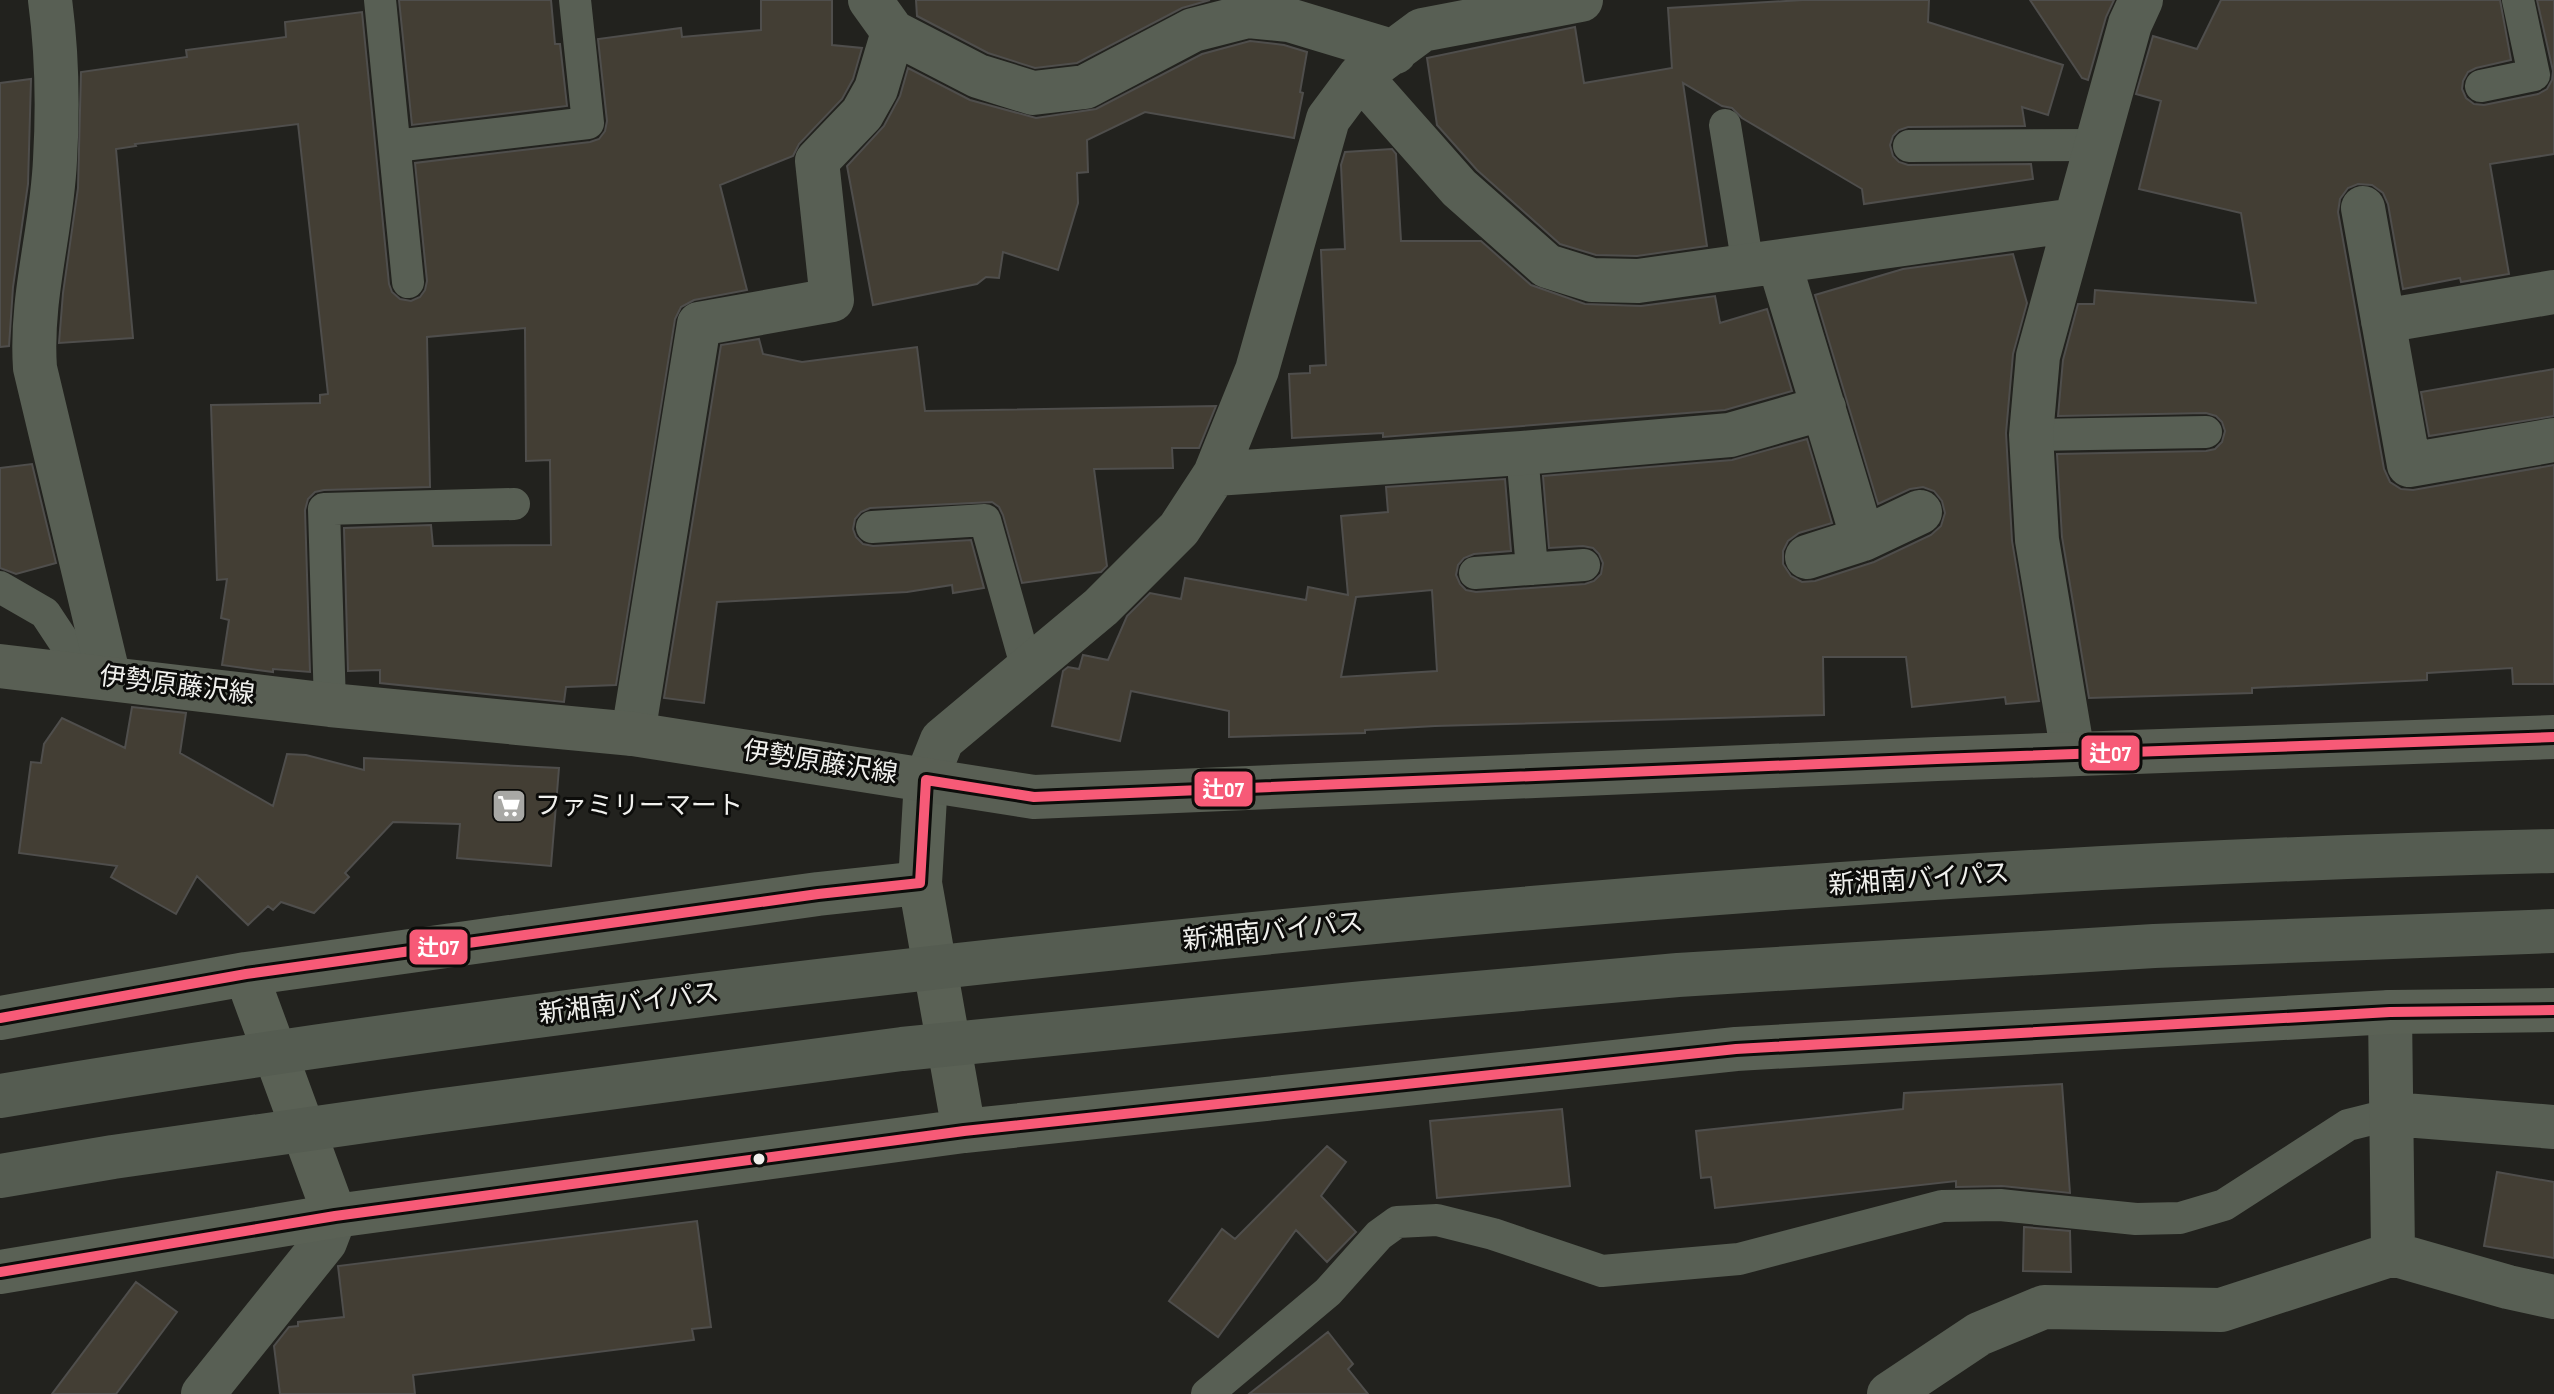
<svg xmlns="http://www.w3.org/2000/svg" width="2554" height="1394" font-family="'Sofia Sans Condensed','Noto Sans JP',sans-serif">
  <style>
    .building { fill: #433e34; stroke: #4f4e4c; stroke-width: 2; fill-rule: evenodd }
    .lines { fill: none; stroke-linecap: round; stroke-linejoin: round }
    .lane { stroke: #585f54; stroke-width: 32 }
    .street { stroke: #585f54; stroke-width: 44 }
    .secondary { stroke: #5a6155; stroke-width: 44 }
    .primary { stroke: #595f54; stroke-width: 44 }
    .highway-bridge { stroke: #555c51; stroke-width: 44 }
    .bus-1-casing { stroke: #0c0c0a; stroke-width: 16 }
    .bus-1 { stroke: #f75a77; stroke-width: 10 }
    .bus-dot { fill: #f0f0ed; stroke: #0c0c0a; stroke-width: 3 }
    .labels { text-anchor: middle; dominant-baseline: central; stroke-width: 6; stroke-linejoin: round; paint-order: stroke }
    .street-label { font-size: 26px; fill: #f0f0ed; stroke: #0c0c0a }
    .poi-label { font-size: 26px; fill: #f0f0ed; stroke: #0c0c0a; text-anchor: start }
    .line-badge { stroke: #0c0c0a; stroke-width: 3 }
    .badge-label { font-size: 22px; text-anchor: middle; font-weight: bold; fill: #fff }
  </style>
  <rect width="100%" height="100%" fill="#22221e"/>
  <path class="building" d="M399,0h152l4,44h5l7,62 -155,19z
    M761,0h71v45l30,3 -9,31 -11,20 -43,45 -6,12 -73,29 27,105 -53,10 -13,7 -6,12 -59,366 -50,2 -2,15 -184,-19v-13l-32,1 -4,-143 87,-3 2,21 118,-1 -1,-85 -24,1 -1,-133 -98,9 3,150 -106,3 -9,2 -7,7 -3,11 5,162 -37,-3v3l-51,-7 7,-45 -8,-2 6,-39 -10,1 -6,-175 109,-2v-8l8,-1 -30,-270 -163,20 1,2 -20,3 17,189 -74,5 4,-50 15,-105 3,-116 106,-15 -1,-7 100,-13 -1,-15 77,-10 27,272 3,8 8,7 11,2 9,-4 5,-7 2,-9 -12,-118 175,-21 9,-3 6,-8 2,-10 -9,-82 83,-11 1,9 79,-7z
    M916,0h294l-28,8 -105,55 -42,5 -47,-15 -71,-37z
    M1803,0h126l-1,22 135,43 -15,50 -26,-8 3,19 -117,1 -9,3 -6,6 -3,9 3,11 6,6 9,3 123,-1 2,15 -169,25 -2,-15 -120,-71 -10,-10 -10,-2 -39,-23 24,163 -70,10 -41,-1 -36,-11 -83,-74 -40,-45 -10,-67 148,-31 9,56 88,-15 -4,-60z
    M2030,0h84l-8,17 -18,63 -6,-2z
    M2221,0h279l11,60 -35,8 -8,4 -5,9 -1,8 4,9 8,6 10,1 54,-11 9,-5 5,-9 1,-9 -16,-71h17v154l-64,10 19,110 -48,8 -1,-4 -57,11 -15,-85 -5,-11 -11,-8 -14,-1 -10,4 -8,11 -2,13 46,257 6,13 11,7 12,1 141,-25v219h-41l-1,-16 -85,5v7l-175,8v5l-163,5 -27,-161 -5,-83 149,-3 9,-2 7,-7 3,-11 -3,-9 -6,-6 -10,-3 -148,3 5,-56 15,-56h16l1,-14 161,13 -15,-90 -102,-24 22,-88 -25,-7 17,-58 44,13z
    M1250,41l34,4 23,7 -7,40 3,1 -9,45 -149,-26 -58,28 1,32 -11,1 1,30 -20,67 -55,-18 -4,26 -13,-1 -9,7 -104,21 -26,-139 37,-40 16,-30 8,-28 62,32 66,18 60,-9 106,-55z
    M31,79l-3,105 -15,103 -4,59 -9,1v-264z
    M1392,149l4,5 5,87h80l50,44 54,19 56,2 74,-10 5,27 47,-14 25,82 -67,19 -342,27v-4l-91,5 -3,-64 21,-1v-7l16,-1 -5,-115 24,-1 -4,-84 4,-13z
    M2013,254l14,49 -14,51 -7,79 6,108 27,160 -33,3 -1,-7 -93,10 -6,-50h-83l1,58 -389,11 -70,4v3l-136,4v-26l-98,-20 -11,50 -68,-15 11,-55 5,-4 11,2 4,-14 25,5 19,-44 23,-23 31,6 4,-21 121,22 2,-13 40,8 -7,-79 47,-4 -2,-25 119,-8 6,72 -37,3 -10,4 -6,7 -2,10 4,9 6,6 10,2 109,-8 9,-3 7,-7 2,-11 -4,-9 -6,-6 -10,-2 -34,2 -6,-72 189,-16 75,-21 25,84 -33,10 -11,8 -5,10v13l8,12 11,6 13,-1 59,-19 57,-27 10,-9 4,-13 -3,-12 -8,-10 -11,-4 -13,2 -32,15 -63,-209 88,-26zM1432,590l5,81 -96,6 15,-80z
    M759,339l4,15 39,8 115,-15 8,64 291,-5 -17,42h-27l1,20 -79,1 13,97 -6,6 -79,11 -19,-68 -4,-8 -7,-5 -122,6 -9,4 -6,7 -2,10 3,8 7,7 10,2 98,-6 13,48 -31,5 -1,-8 -45,7 -190,10 -13,101 -40,-5 57,-353z
    M2554,369v47l-125,20 -8,-44z
    M32,464l24,99 -40,11 -16,-6v-100z
    M132,707l54,6 -6,40 93,53 14,-52 19,1 58,15v-12l195,10 -8,98 -94,-8 3,-34 -67,-2 -48,51 4,4 -35,36 -33,-11 -8,8 -5,-4 -20,19 -51,-49 -21,38 -65,-37 6,-11 -98,-13 12,-91 10,1 3,-19 18,-26 63,30z
    M2062,1084l8,109 -68,-7 -46,1v-6l-241,27 -4,-31 -10,1 -5,-47 207,-22 1,-16z
    M1562,1109l8,77 -133,12 -7,-77z
    M1327,1146l19,16 -25,34 35,36 -29,30 -31,-32 -78,107 -49,-36 53,-72 13,10z
    M2497,1172l57,10v76l-70,-12z
    M697,1221l14,106 -19,2 2,11 -281,35 2,19h-135l-6,-48 15,-19 9,-1v-4l46,-5 -6,-51z
    M2024,1227l46,4 1,41 -48,-1z
    M136,1282l41,30 -61,82h-64z
    M1328,1332l25,32 -5,5 20,25h-119z"/>
  <g class="lines">
    <path class="lane" d="M380,0l28,282
      M2481,86l53,-11 -16,-75
      M1725,125l23,141
      M395,146l193,-23 -13,-123
      M1909,146l188,-1
      M2031,435l175,-3
      M1522,453l10,116
      M872,527l113,-7 42,149
      M1475,573l109,-8
      M0,587l45,26 41,62
      M330,705l-6,-196 190,-5
      M1207,1394l121,-102 51,-57 18,-13 40,-2 56,14 109,37 137,-12 203,-53 58,-1 136,14 44,-1 44,-13 124,-80 44,-11"/>
    <path class="street" d="M50,0c7,52 8,108 5,160 -3,70 -25,137 -20,208l74,310
      M870,0l23,32 85,44 55,17 52,-6 108,-57 55,-14 41,4 106,32
      M1360,76l99,112 88,78 45,14 46,1 437,-61
      M2363,208l46,257 145,-25
      M1779,262l84,277 -56,18
      M2383,321l171,-29
      M1215,474l307,-21 208,-18 94,-27
      M1863,539l57,-27
      M633,734l66,-410 133,-24 -15,-139 45,-47 14,-25 17,-57
      M2073,754l-36,-214 -6,-105 7,-79 92,-332 11,-24
      M926,780l16,-40 159,-133 78,-78 36,-55 42,-104 71,-251 32,-43 62,-46 159,-30
      M2390,1012l3,242
      M2392,1114l162,13
      M203,1394l122,-152 10,-26
      M1889,1394l90,-60 65,-27 177,3 172,-56 115,33 46,10"/>
    <path class="secondary" d="M926,780l-6,103 44,248
      M246,974l89,242
      M0,1018l246,-44 572,-80 102,-11
      M0,1272l335,-56 629,-85 772,-82 654,-37 164,-2"/>
    <path class="primary" d="M0,666l330,39 303,29 401,63 903,-38 617,-22"/>
    <path class="highway-bridge" d="M0,1096c386,-65 775,-113 1164,-153 462,-48 926,-82 1390,-92
      M0,1176l113,-19 315,-45 474,-63 462,-46 314,-28 476,-29 400,-15"/>
    <g class="bus-1-casing">
      <path id="bus-1" d="M0,1018l246,-44 572,-80 102,-11 6,-103 108,17 903,-38 617,-22
        M0,1272l335,-56 629,-85 772,-82 654,-37 164,-2"/>
    </g>
    <use href="#bus-1" class="bus-1"/>
  </g>
  <defs>
    <g id="supermarket-square" transform="scale(1.8)"><rect x="-9" y="-9" width="18" height="18" rx="4" fill="#a8a8a5" stroke="#0c0c0a"/><path d="M-6-5.5h2.5l.6 2H6L4.5 2H-2.5L-4.4-4H-6ZM-1.5 3.2a1.3 1.3 0 1 0 .1 0ZM3 3.2a1.3 1.3 0 1 0 .1 0Z" fill="#fff"/></g>
  </defs>
  <g fill-rule="evenodd">
    <use href="#supermarket-square" x="509" y="806"/>
  </g>
  <circle class="bus-dot" cx="759" cy="1159" r="7"/>
  <g class="labels">
    <g class="street-label">
      <text transform="translate(177 686) rotate(7)">伊勢原藤沢線</text>
      <text transform="translate(820 763) rotate(9)">伊勢原藤沢線</text>
      <text transform="translate(1919 880) rotate(-4)">新湘南バイパス</text>
      <text transform="translate(1273 932) rotate(-6)">新湘南バイパス</text>
      <text transform="translate(629 1004) rotate(-7)">新湘南バイパス</text>
    </g>
    <g class="poi-label">
      <text x="535" y="806">ファミリーマート</text>
    </g>
  </g>
  <g class="line-badge">
    <rect x="2080" y="734" width="61" height="38" rx="8" fill="#f75a77"/>
    <rect x="1193" y="770" width="61" height="38" rx="8" fill="#f75a77"/>
    <rect x="408" y="928" width="61" height="38" rx="8" fill="#f75a77"/>
  </g>
  <g class="badge-label">
    <text x="2110" y="761">辻07</text>
    <text x="1223" y="797">辻07</text>
    <text x="438" y="955">辻07</text>
  </g>
</svg>
